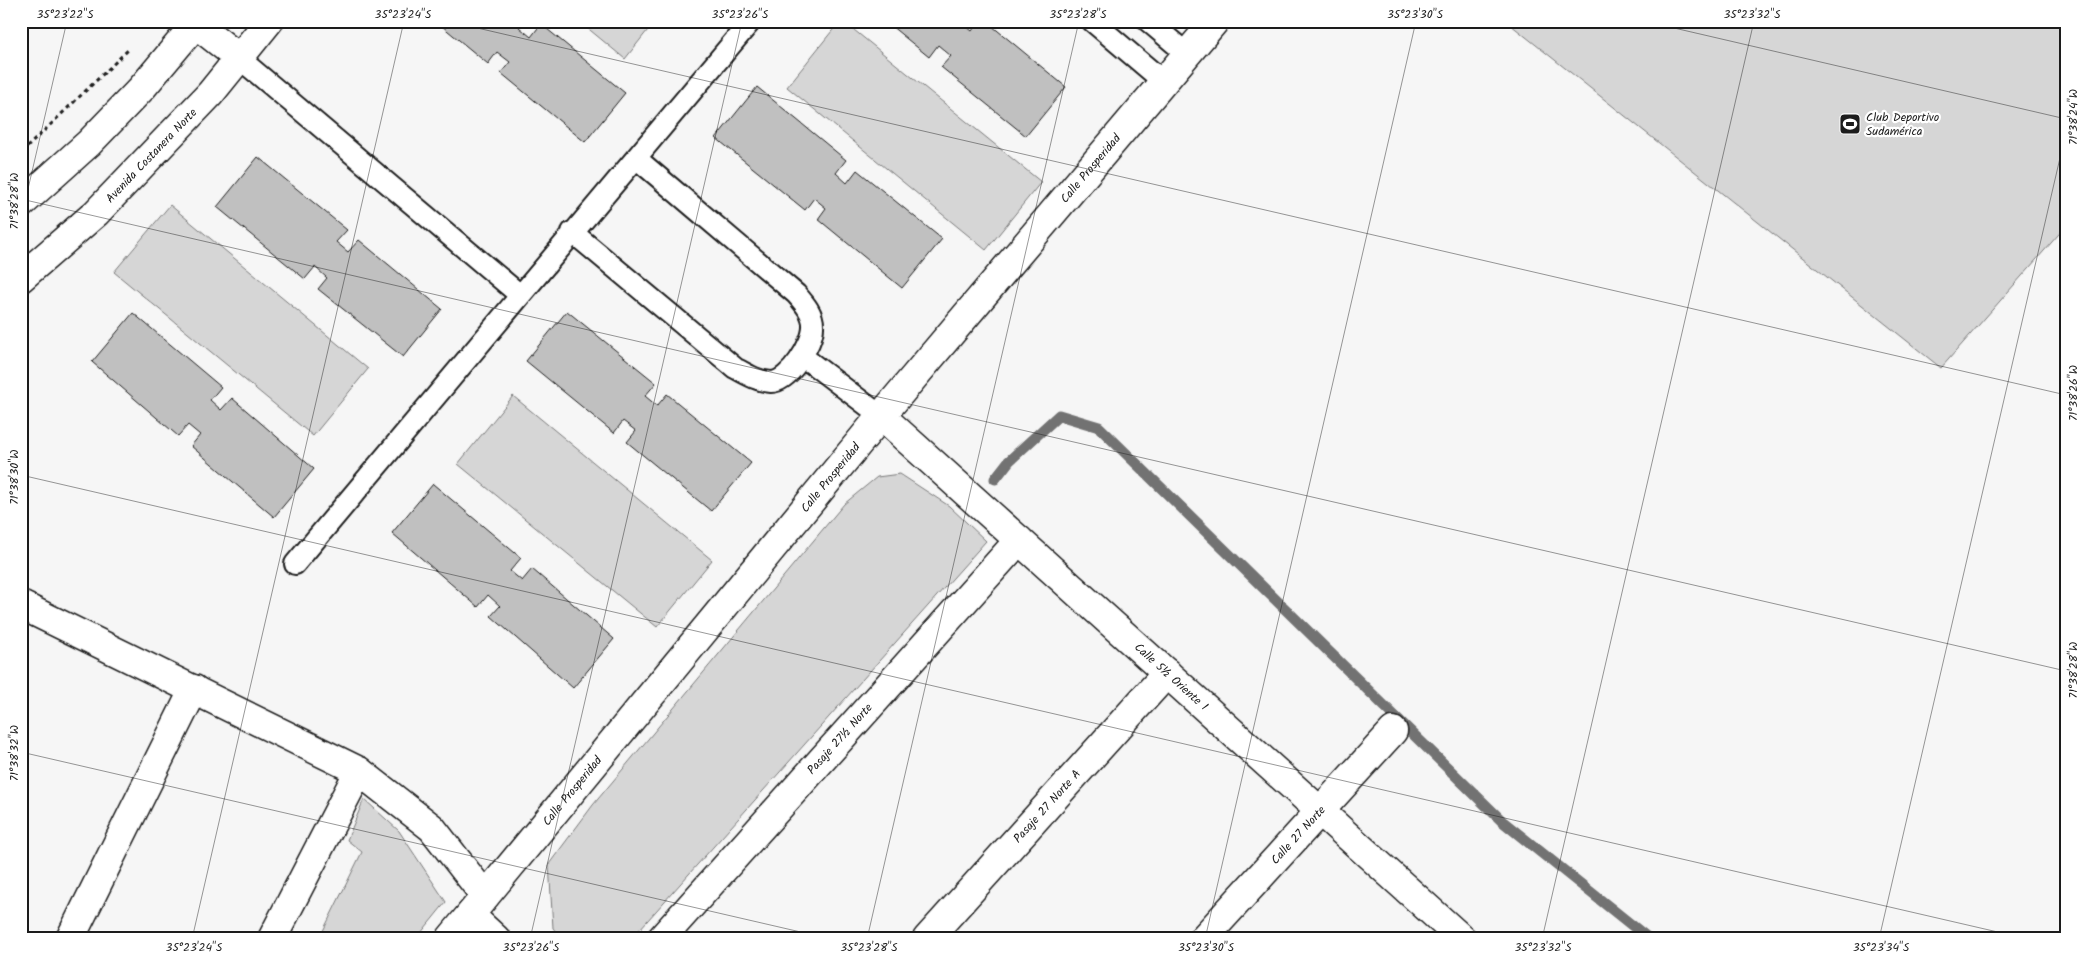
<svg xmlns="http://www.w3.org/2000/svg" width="2087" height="960" font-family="Kalam,sans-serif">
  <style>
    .green { fill: #d6d6d6; stroke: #797979 }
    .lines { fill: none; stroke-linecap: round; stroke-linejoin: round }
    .stream { stroke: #727272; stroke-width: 11 }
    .building { fill: #c0c0c0; stroke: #1c1c1c }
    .lane-casing { stroke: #1c1c1c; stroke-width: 24 }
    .street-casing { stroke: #1c1c1c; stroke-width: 31 }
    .path { stroke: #1c1c1c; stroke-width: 3; stroke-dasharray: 4 4; stroke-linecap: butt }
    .lane { stroke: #fff; stroke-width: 20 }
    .street { stroke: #fff; stroke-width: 28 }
    .ticks { fill: none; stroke: #1c1c1c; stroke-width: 1; stroke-opacity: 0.45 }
    .labels { text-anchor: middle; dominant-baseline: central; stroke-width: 4.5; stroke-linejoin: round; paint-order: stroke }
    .poi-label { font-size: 12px; fill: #1c1c1c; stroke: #fff; text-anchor: start }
    .street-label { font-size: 12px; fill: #1c1c1c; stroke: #fff }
    .neatline { fill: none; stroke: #1c1c1c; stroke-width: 2 }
    .ticks-label { font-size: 12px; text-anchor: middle; fill: #1c1c1c }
  </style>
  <rect width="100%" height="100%" fill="#f6f6f6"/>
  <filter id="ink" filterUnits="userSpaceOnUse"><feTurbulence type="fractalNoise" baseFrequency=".02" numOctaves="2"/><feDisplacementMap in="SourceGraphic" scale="10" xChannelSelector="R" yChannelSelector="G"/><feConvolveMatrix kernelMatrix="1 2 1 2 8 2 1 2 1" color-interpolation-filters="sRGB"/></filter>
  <g filter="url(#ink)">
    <path class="green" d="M579,21h76l-30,38z
      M840,21h3l198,161 -55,68 -199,-163z
      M1506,21h560v205l-125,142z
      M170,205l198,164 -55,67 -199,-164z
      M513,396l199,164 -55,67 -199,-163z
      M900,474l49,32 37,35 -355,398h-69l-9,-11 -4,-64 44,-59 251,-301 33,-27z
      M364,799l35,32 47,71 -30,37h-97l43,-87 -15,-12z"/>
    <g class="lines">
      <path class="stream" d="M995,479l14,-18 50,-46 40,12 403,394 147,118"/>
    </g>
    <path class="building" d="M436,21h88l-5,6 12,10 10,-13 84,69 -40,49 -84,-69 9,-11 -13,-10 -9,12z
      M885,21h75l12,10 7,-10h7l80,66 -40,49 -85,-69 10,-11 -13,-11 -9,12z
      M757,87l89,73 -10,13 11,10 10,-13 85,69 -40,49 -84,-69 8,-11 -12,-10 -9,12 -89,-72z
      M258,157l89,73 -11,12 12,10 11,-12 83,69 -39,48 -85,-68 9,-11 -12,-11 -10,12 -88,-72z
      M567,311l89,72 -11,13 12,10 10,-12 84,69 -40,48 -84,-69 9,-11 -13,-10 -9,12 -88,-72z
      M133,313l88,74 -11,13 11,10 11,-12 82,71 -40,48 -83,-71 9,-11 -12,-10 -10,11 -86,-74z
      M433,484l88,74 -11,13 12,10 10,-12 82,70 -41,49 -82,-72 9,-10 -12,-11 -10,12 -86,-74z"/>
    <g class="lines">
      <g class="lane-casing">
        <path id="lane" d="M1092,21l72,61
          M1148,21l39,33
          M239,58l281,237
          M572,232l163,136c11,6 22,13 36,14 18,0 42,-38 42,-55 1,-13 -9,-24 -17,-33l-160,-136
          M802,356l79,60
          M295,564l456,-543"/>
      </g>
      <g class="street-casing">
        <g id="street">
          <path d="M196,24l43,34"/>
          <path d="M21,204l68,-61 52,-54 57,-68"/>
          <path id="s1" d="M21,278l75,-65 114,-119 59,-73"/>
          <path d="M881,416l581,523"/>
          <path d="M21,605l338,166 73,57 53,68"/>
          <path d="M470,915l26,24"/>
          <path d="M70,939l124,-250"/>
          <path d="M272,939l87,-168"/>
          <path id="s2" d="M450,939l431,-523 334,-395"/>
          <path d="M661,939l358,-399"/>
          <path id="s3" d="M927,939l240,-266"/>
          <path id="s4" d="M1203,939l190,-208"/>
        </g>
      </g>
      <path class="path" d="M21,153l108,-104"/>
      <use href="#lane" class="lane"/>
      <use href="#street" class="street"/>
    </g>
  </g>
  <path class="ticks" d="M447,21l1619,374M1644,21l422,98M21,199l2045,472M21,219l46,-198M21,475l2007,464M21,752l810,187M192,939l212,-918M530,939l212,-918M867,939l212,-918M1205,939l211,-918M1542,939l212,-918M1879,939l187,-807"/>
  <defs>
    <g id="stadium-square" transform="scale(1.125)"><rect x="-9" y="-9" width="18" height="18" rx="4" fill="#1c1c1c" stroke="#fff"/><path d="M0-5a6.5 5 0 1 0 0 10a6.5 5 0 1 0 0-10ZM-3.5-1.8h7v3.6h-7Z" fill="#fff"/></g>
  </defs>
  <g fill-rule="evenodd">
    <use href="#stadium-square" x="1850" y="124"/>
  </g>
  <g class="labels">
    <g class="poi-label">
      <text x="1866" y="117">Club Deportivo<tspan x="1866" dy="14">Sudamérica</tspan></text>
    </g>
    <g class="street-label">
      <text stroke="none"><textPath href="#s1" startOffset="179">Avenida Costanera Norte</textPath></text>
      <text stroke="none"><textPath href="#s2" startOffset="1002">Calle Prosperidad</textPath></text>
      <text stroke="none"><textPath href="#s2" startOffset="598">Calle Prosperidad</textPath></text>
      <text transform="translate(1171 677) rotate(42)">Calle 5½ Oriente I</text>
      <text transform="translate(840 739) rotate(-48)">Pasaje 27½ Norte</text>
      <text stroke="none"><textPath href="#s2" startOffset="192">Calle Prosperidad</textPath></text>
      <text stroke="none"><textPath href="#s3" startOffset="179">Pasaje 27 Norte A</textPath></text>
      <text stroke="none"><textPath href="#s4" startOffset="141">Calle 27 Norte</textPath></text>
    </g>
  </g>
  <rect width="2087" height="960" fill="none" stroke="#fff" stroke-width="55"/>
  <rect x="28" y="28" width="2032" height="904" class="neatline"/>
  <g class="ticks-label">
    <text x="65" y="18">35°23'22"S</text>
    <text x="403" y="18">35°23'24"S</text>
    <text x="740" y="18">35°23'26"S</text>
    <text x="1078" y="18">35°23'28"S</text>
    <text x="1415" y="18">35°23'30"S</text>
    <text x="1752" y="18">35°23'32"S</text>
    <text transform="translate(2073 117) rotate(-90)" y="4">71°38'24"W</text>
    <text transform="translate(14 201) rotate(-90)" y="4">71°38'28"W</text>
    <text transform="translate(2073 393) rotate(-90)" y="4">71°38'26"W</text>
    <text transform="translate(14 477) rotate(-90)" y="4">71°38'30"W</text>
    <text transform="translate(2073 670) rotate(-90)" y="4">71°38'28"W</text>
    <text transform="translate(14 753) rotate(-90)" y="4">71°38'32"W</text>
    <text x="194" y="951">35°23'24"S</text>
    <text x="531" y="951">35°23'26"S</text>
    <text x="869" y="951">35°23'28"S</text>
    <text x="1206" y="951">35°23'30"S</text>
    <text x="1543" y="951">35°23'32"S</text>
    <text x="1881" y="951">35°23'34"S</text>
  </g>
</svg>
